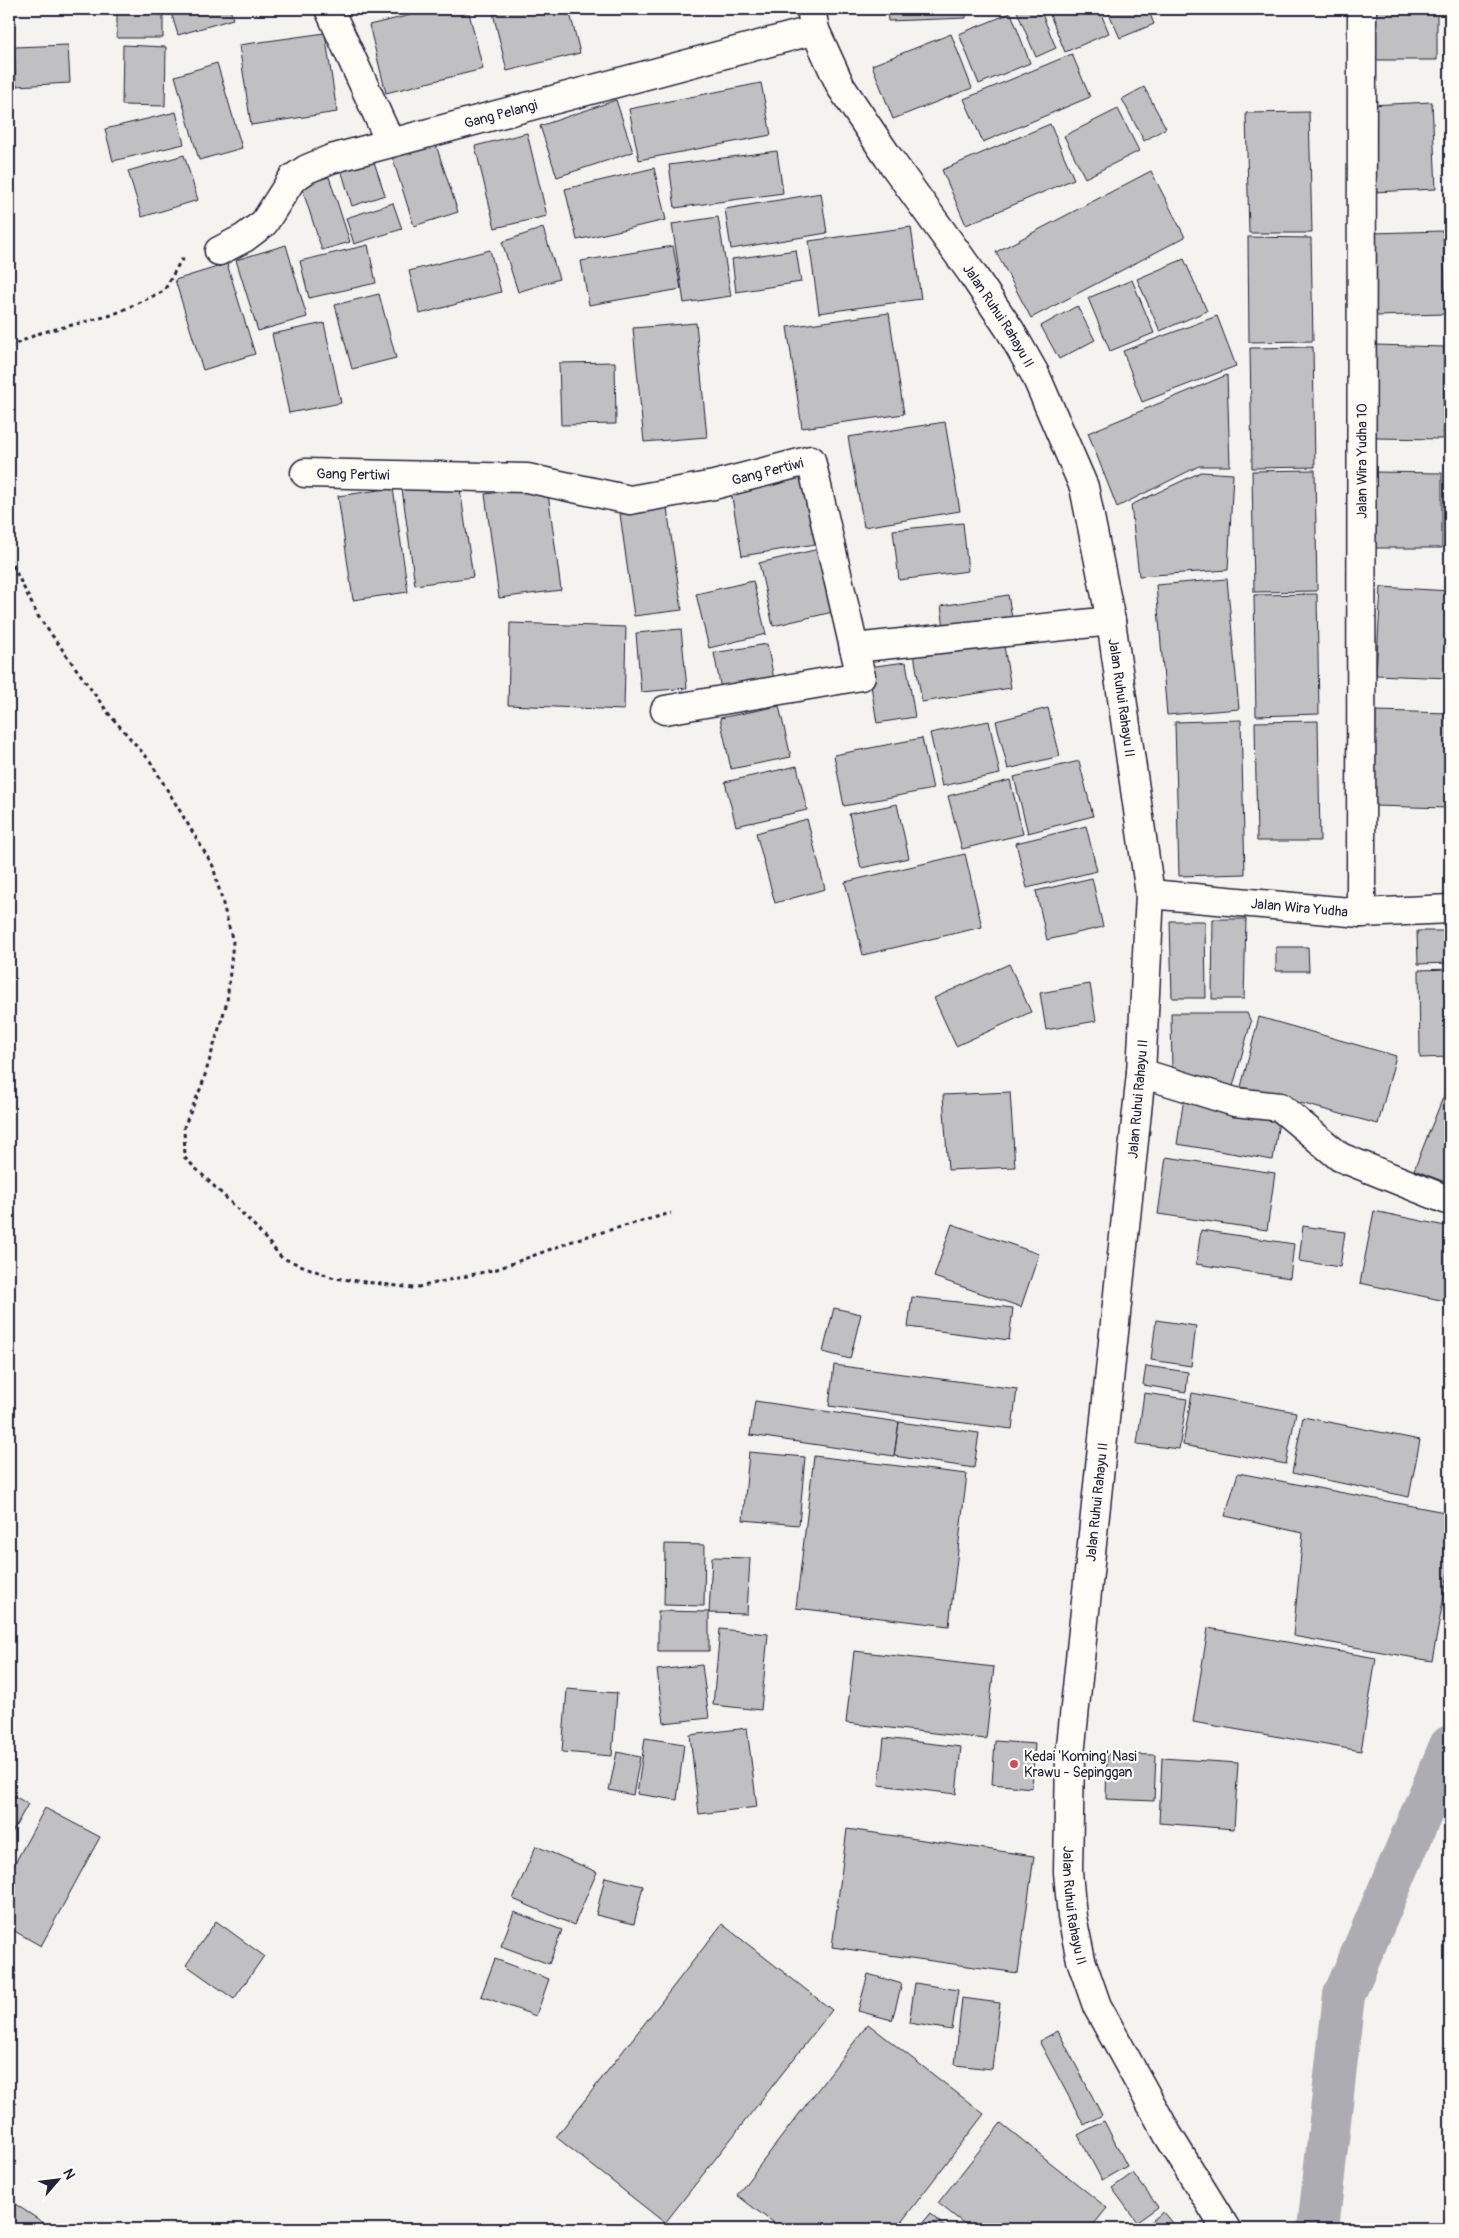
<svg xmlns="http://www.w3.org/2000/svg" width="1459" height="2238" font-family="Pangolin,sans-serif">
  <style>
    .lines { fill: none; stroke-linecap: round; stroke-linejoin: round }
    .canal { stroke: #acacb2; stroke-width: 42 }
    .building { fill: #c0bfc2; stroke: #22223b }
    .minor-casing { stroke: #22223b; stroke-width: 31 }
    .path { stroke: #22223b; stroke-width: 3; stroke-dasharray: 4 4; stroke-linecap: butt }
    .minor { stroke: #fdfcf7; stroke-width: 28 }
    .poi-dot { fill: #d1495b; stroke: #fdfcf7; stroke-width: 2 }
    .labels { text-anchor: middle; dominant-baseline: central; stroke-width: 4.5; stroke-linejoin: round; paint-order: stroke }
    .street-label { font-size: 14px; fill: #22223b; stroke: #fdfcf7 }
    .poi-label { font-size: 14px; fill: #22223b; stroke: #fdfcf7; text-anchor: start }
  </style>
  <rect width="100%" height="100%" fill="#f4f3ef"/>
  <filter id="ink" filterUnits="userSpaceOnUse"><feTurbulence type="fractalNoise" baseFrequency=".02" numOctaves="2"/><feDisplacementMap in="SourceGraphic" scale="10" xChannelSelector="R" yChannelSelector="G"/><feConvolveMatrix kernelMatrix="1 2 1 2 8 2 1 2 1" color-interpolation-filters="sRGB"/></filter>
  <g filter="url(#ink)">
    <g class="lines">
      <path class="canal" d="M1318,2229l26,-234 106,-249"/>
    </g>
    <path class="building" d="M117,9h46v29h-46z
      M170,9h60l3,10 -55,16z
      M436,9h32l15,60 -97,24 -17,-68z
      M513,9h56l11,44 -73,18 -14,-58z
      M887,9h79v9l-78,3z
      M1016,9h24l16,39 -20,9z
      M1066,9h33l10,24 -44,19 -15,-37z
      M1107,9h41l6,15 -34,14z
      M1374,9h63v51h-62z
      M1011,13l19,50 -51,21 -20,-50z
      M325,33l12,79 -86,13 -12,-80z
      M951,34l21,54 -79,31 -21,-54z
      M68,45l2,38 -54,3 -2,-39z
      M123,45l43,2 -1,59 -43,-1z
      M1072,54l18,43 -107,45 -19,-43z
      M217,63l25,85 -43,12 -24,-84z
      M761,83l10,52 -132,25 -10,-51z
      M1144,87l22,41 -22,13 -22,-42z
      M616,100l17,52 -76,25 -17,-51z
      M1432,102l4,87 -63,3 -4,-87z
      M1118,109l21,42 -54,27 -21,-42z
      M176,112l8,32 -71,17 -8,-32z
      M1309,112l3,121h-63l-3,-120z
      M1050,124l24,55 -108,46 -24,-55z
      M527,133l20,83 -52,12 -20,-82z
      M433,136l25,76 -44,14 -24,-76z
      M777,151l6,42 -108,15 -6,-43z
      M184,155l14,45 -56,17 -14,-46z
      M372,156l13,39 -33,11 -12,-40z
      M654,168l12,52 -89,20 -12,-51z
      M1151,171l34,66 -154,81 -35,-66z
      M329,177l21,65 -28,8 -21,-65z
      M821,193l6,40 -96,16 -6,-40z
      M393,203l9,26 -48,15 -8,-26z
      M718,217l13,79 -47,7 -12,-79z
      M911,227l10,72 -102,14 -10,-72z
      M543,228l16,51 -41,13 -16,-50z
      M1443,231l3,83 -70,2 -4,-83z
      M1248,237l63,1 2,103 -64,1z
      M286,245l21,72 -49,14 -22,-71z
      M368,245l8,38 -67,15 -9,-37z
      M673,246l8,43 -92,16 -8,-44z
      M490,250l11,42 -81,22 -11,-43z
      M796,250l5,32 -65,10 -4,-33z
      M1184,259l23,52 -47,20 -23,-52z
      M227,264l28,90 -52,16 -28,-90z
      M1132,280l22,53 -44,18 -22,-53z
      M379,294l17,64 -44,11 -17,-64z
      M1077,306l18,34 -36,19 -18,-33z
      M889,313l15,101 -102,14 -15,-101z
      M1217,316l19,50 -94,36 -19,-51z
      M324,323l17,80 -52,10 -17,-79z
      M696,323l11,114 -63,5 -11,-114z
      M1375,345l69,2 -1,92 -69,-1z
      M1313,347l2,120 -63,1 -2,-120z
      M615,362l1,62 -55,1 -2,-62z
      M1227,375l3,91h-31l-82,41 -29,-74z
      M945,422l15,89 -96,16 -16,-90z
      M1315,470l2,121 -63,1 -2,-121z
      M809,472l13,71 -80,13 -12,-70z
      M1201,472l32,2 -5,96 -89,6 -8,-71z
      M1375,472l67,1v75h-68z
      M459,482l14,95 -58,8 -13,-96z
      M547,486l14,104 -62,8 -14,-104z
      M393,488l15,104 -55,8 -15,-104z
      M667,508l15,102 -48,6 -14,-102z
      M963,523l5,48 -69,9 -6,-50z
      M823,548l14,63 -64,15 -14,-63z
      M1227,579l12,130 -72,6 -11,-130z
      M753,581l13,53 -57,14 -13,-54z
      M1381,587l69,4 -1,87 -73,-3z
      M1317,594l2,120 -63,2 -2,-121z
      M1008,595l5,28 -68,12 -4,-29z
      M510,623l116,4 -2,83 -116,-5z
      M681,629l6,59 -46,4 -5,-59z
      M1003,640l8,48 -89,14 -8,-48z
      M767,644l7,35 -53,10 -7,-36z
      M906,662l9,55 -38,6 -9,-56z
      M779,706l12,51 -60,12 -11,-51z
      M1048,708l12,48 -52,13 -12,-48z
      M1376,711l74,2 -1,95 -75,-2z
      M1241,720l4,154 -66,2 -4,-154z
      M989,721l11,53 -58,12 -12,-53z
      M1318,721l2,120h-63l-2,-119z
      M922,738l11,51 -89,17 -10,-51z
      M1079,761l14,55 -65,17 -14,-56z
      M797,766l10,44 -71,16 -11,-44z
      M1010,780l13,54 -61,15 -14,-53z
      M897,804l12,54 -48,10 -12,-54z
      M807,819l18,70 -50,14 -19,-70z
      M1086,826l11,45 -70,17 -11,-45z
      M965,854l17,73 -119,28 -18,-73z
      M1092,878l11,49 -56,13 -11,-49z
      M1213,919h33l-2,80h-32z
      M1170,921h35l1,77h-34z
      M1417,931h33v32l-32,1z
      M1276,947h32l1,24h-33z
      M1009,964l22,48 -75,34 -22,-48z
      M1450,969v88l-30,1 -1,-88z
      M1090,984l6,37 -50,9 -6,-37z
      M1171,1013h76l4,9 -19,68 -60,-17z
      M1259,1017l137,39 -18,68 -137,-37z
      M1448,1085l2,1v98l-36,-14z
      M1010,1092l5,75 -67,3 -5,-75z
      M1184,1098l96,16 -7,46 -96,-16z
      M1166,1157l109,16 -8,57 -109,-16z
      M1374,1211l76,16v75l-90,-19z
      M952,1224l87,30 -18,53 -87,-30z
      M1303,1226l42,6 -5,35 -41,-6z
      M1201,1230l93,14 -4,34 -94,-14z
      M912,1297l101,11 -4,32 -101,-13z
      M834,1308l27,6 -11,45 -27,-7z
      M1156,1320l40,6 -5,40 -40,-6z
      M834,1365l183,24 -5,40 -183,-23z
      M1146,1366l42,6 -2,20 -43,-7z
      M1144,1393l43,6 -8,50 -42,-5z
      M1192,1393l104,19 -10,52 -103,-19z
      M755,1401l144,21 -5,34 -144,-21z
      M1303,1417l117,23 -11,57 -117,-24z
      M899,1422l80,11 -5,35 -80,-12z
      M749,1452l56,5 -6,68 -56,-5z
      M814,1456l153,18 -18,152 -153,-18z
      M1238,1473l212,40v50l-18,98 -139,-25 10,-103 -78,-17z
      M665,1544l40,1 -1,61 -40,-1z
      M712,1557l38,1 -3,56 -38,-1z
      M658,1611l51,1v39h-51z
      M1208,1628l168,30 -15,93 -168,-29z
      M720,1629l48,5 -7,76 -48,-5z
      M854,1651l140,16 -8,72 -140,-16z
      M702,1665l7,53 -45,5 -7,-53z
      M567,1689l50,4 -5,63 -50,-4z
      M747,1728l10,79 -58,7 -9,-79z
      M645,1738l39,6 -7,56 -40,-6z
      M884,1738l77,9 -5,47 -77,-9z
      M995,1741l40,3 -3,44 -40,-4z
      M617,1752l23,5 -7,38 -24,-5z
      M1107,1754l49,1 -2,46 -48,-2z
      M1162,1758l76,5 -4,66 -75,-6z
      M9,1793l19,11 -19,34z
      M45,1808l55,29 -59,109 -32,-18v-54z
      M847,1829l187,27 -16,117 -186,-26z
      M536,1846l61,26 -23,53 -61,-26z
      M605,1877l38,9 -9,38 -38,-9z
      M514,1912l48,18 -13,34 -48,-18z
      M216,1921l48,35 -30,43 -48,-34z
      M722,1924l110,86 -167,213 -109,-86z
      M9,1955l5,3 -5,8z
      M495,1959l54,20 -13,37 -55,-20z
      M868,1974l34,10 -10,36 -34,-9z
      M915,1983l43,7 -6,40 -43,-7z
      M962,1998l38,5 -8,66 -37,-4z
      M868,2024l116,90 -88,115h-115l-44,-34z
      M1058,2031l44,84 -18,10 -45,-84z
      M1104,2121l23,45 -25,14 -24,-45z
      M1001,2123l106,85 -17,21h-119l-33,-26z
      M1133,2173l25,34 -21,15 -25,-34z
      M9,2200l44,29h-44z
      M1163,2212l14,17h-35z
      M930,2214l18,15h-30z"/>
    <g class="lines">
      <g class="minor-casing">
        <g id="minor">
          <path d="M329,9l61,133"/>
          <path id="s1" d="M811,9l4,21 26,57 47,70 83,115 39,58 25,44 49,113 27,134 39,273 -9,179 -71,682 -2,117 4,45 9,43 16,46 71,129 58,94"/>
          <path id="s2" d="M219,251l25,-13 20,-15 28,-44 15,-10 24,-10 484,-129"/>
          <path id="s3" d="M305,473l222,5 103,22 84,-15 97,-25 43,188 257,-27"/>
          <path d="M665,710l196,-34 -7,-28"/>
          <path id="s4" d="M1150,894l211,19 89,-4"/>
          <path id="s5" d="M1361,913l1,-904"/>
          <path d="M1141,1073l94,29 45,5 60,50 110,44"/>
        </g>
      </g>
      <path class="path" d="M9,347l31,-14 72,-18 52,-24 17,-31h4
        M9,558l29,58 71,98 41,47 63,105 20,76 -6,60 -25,83 -18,42 1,31 67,65 30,35 52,20 80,10 83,-19 84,-31 90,-25"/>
      <use href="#minor" class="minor"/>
    </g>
  </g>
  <circle class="poi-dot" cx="1014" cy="1764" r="5"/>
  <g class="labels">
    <g class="street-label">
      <text stroke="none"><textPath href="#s2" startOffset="325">Gang Pelangi</textPath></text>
      <text stroke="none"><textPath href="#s1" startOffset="362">Jalan Ruhui Rahayu II</textPath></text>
      <text stroke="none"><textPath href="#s5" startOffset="452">Jalan Wira Yudha 10</textPath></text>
      <text stroke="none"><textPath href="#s3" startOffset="468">Gang Pertiwi</textPath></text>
      <text stroke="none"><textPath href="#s3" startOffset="48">Gang Pertiwi</textPath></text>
      <text stroke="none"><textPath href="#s1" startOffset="768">Jalan Ruhui Rahayu II</textPath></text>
      <text stroke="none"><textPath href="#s4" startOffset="150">Jalan Wira Yudha</textPath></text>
      <text transform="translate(1138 1099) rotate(-85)">Jalan Ruhui Rahayu II</text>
      <text transform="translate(1097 1502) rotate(-84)">Jalan Ruhui Rahayu II</text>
      <text stroke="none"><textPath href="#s1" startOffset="1982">Jalan Ruhui Rahayu II</textPath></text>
    </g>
    <g class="poi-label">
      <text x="1024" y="1756">Kedai 'Koming' Nasi<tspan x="1024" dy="16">Krawu - Sepinggan</tspan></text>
    </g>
  </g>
  <rect width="1459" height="2238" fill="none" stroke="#fdfcf7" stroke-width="30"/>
  <rect x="15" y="15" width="1429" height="2208" fill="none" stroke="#22223b" stroke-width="2" filter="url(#ink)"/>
  <g transform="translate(58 2180) rotate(62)" stroke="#fdfcf7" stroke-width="4" paint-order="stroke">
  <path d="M0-4L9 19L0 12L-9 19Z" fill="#22223b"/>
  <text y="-8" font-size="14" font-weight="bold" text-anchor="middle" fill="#22223b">N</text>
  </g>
</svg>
